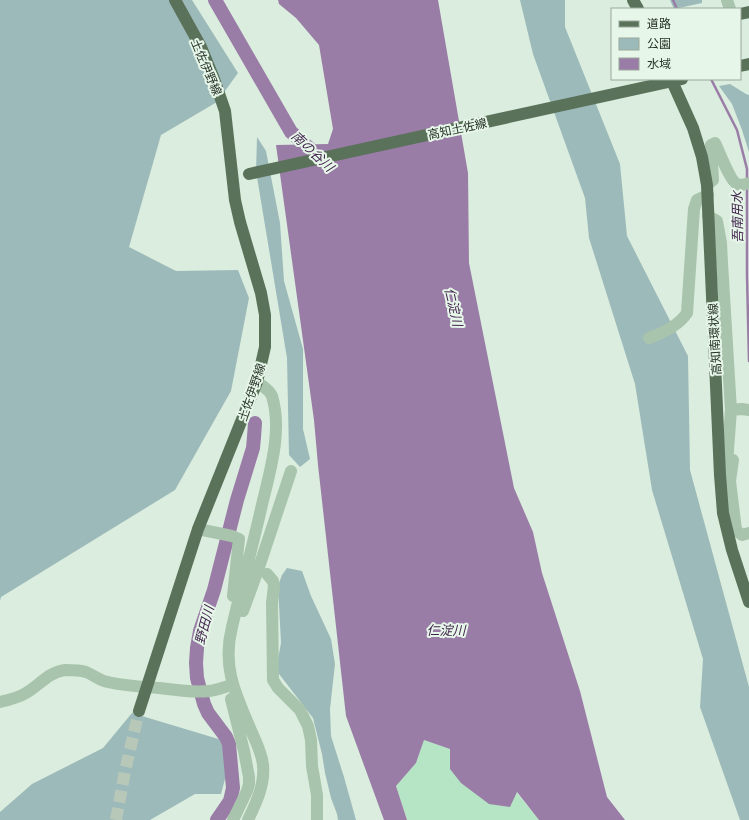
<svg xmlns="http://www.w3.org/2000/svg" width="749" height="820" font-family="'Exo 2','Noto Sans JP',sans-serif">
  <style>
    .green { fill: #9dbaba }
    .sand { fill: #b5e5c5 }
    .water { fill: #9a7da6 }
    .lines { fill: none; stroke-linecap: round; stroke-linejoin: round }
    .stream { stroke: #9a7da6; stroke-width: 2.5 }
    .river { stroke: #9a7da6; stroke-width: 14 }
    .major-tunnel { stroke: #b7c8b9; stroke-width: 12; stroke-dasharray: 12 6; stroke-linecap: butt }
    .minor { stroke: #a8c4ac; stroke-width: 12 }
    .major { stroke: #5a725a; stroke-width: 12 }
    .major-bridge { stroke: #5a725a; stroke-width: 12 }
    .labels { text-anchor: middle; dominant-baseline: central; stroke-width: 4; stroke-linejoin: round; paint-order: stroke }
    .street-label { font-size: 12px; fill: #273227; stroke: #e6f6e9 }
    .water-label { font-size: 13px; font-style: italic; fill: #42234d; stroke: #e6f6e9 }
  </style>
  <rect width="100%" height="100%" fill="#dbedde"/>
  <path class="green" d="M0,0h192l46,73 -21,29 -56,33 -32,112 47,24 62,-1 11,28 -18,93 -56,99 -174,107 -1,4z
    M520,0h45v27l55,137 7,72 61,120 2,114 59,217v133h-9l-40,-113 3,-48 -51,-169 -17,-106 -46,-146 -4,-40 -52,-144z
    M670,0h32v3l-28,6z
    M730,84l16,10 3,1v57l-7,-22 -10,-26 -13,-18z
    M257,137l9,14 14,72 4,58 19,68v80l7,30 -10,8 -11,-12 -2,-97 -31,-187z
    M287,568l15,3 9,25 20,43 4,25 -5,45 1,27 13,41 12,43h-18l-1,-6 -6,-16 -6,-25 -3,-19 -9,-36 -37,-48 5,-27 -3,-57 4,-11z
    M132,713l93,28 4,23 -8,30h-26l-45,26h-150v-8l32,-28 71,-36z"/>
  <path class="sand" d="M424,740l26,9 66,43 23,28h-132l-11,-34 20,-23z"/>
  <path class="water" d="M278,0h160l30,173 1,90 45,225 19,44 9,41 38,118 27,106 18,23h-86l-22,-28 -7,15 -21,-3 -28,-21 -11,-14v-20l-26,-9 -8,23 -20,23 11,34h-23l-38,-104 -28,-251 -4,-45 -38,-275 52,-1 5,-15 -14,-84 -23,-27 -17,-14z"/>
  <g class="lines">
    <path class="stream" d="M673,0l4,9
      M711,79l26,51 10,39v10
      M747,188v87l2,86"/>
    <path class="river" d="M215,0l76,132 27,24
      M217,820l13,-19 3,-13 -4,-44 -3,-7 -18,-24 -4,-9 -7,-26 -1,-15 1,-15 3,-17 14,-41 23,-90 16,-52 1,-11 1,-14"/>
    <path class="major-tunnel" d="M116,820l9,-49 14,-60"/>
    <path class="minor" d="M727,0l3,9
      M707,185l6,-5 -2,-35 4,-2c4,8 15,38 22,41 4,2 8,0 12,-1
      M708,216l9,5 4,22 1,20 9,147 -4,53 -2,7 -5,5
      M649,338c14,-5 30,-13 38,-25l7,-104 3,-9 11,-5
      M731,410l11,-1 7,1
      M733,460l-3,21 6,49 6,5 7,-2
      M198,529l34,7 7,3 -6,57
      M267,574l6,7 1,5 -2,17 1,77 5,8 22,22 8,16 3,14 1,26 5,29v25
      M243,611l15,-41 33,-99
      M231,699l13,52 5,26v7l-2,7 -14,29
      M0,702c9,-2 18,-4 26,-9 13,-7 22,-21 39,-23 6,0 15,0 21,2 8,3 14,9 22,10 17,4 35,5 52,6 16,2 32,5 49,3 8,-1 15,-4 23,-6
      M248,820c8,-17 17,-35 15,-55 -1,-12 -8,-25 -13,-37 -15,-35 -28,-62 -18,-101 9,-39 20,-78 29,-118 8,-35 22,-77 11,-113 -3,-7 -10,-10 -15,-14"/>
    <path class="major" d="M633,0l5,9
      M740,14l9,-2
      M740,66l9,-2
      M671,79l22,49 9,29 5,28 13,290 3,38 9,37 17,52
      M139,711l59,-182 59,-147 8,-35v-32l-4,-22 -21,-71 -5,-22 -10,-89 -11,-32 -13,-32 -26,-47"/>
    <path class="major-bridge" d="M249,174l433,-95"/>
  </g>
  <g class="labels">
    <g class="street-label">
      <text transform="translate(207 67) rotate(67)">土佐伊野線</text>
      <text transform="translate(457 128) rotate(-12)">高知土佐線</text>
      <text transform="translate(714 339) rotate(-93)">高知南環状線</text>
      <text transform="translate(251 392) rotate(-71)">土佐伊野線</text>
    </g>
    <g class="water-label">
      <text transform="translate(313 151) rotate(43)">南の谷川</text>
      <text transform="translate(737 217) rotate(-91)">吾南用水</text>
      <text transform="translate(454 307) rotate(77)">仁淀川</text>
      <text transform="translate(204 625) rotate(-75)">野田川</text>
      <text x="446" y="630">仁淀川</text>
    </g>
  </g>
  <rect x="611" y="8" width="130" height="72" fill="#e6f6e9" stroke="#9aa89b"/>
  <rect x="619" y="21" width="20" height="6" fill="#5a725a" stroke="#9aa89b"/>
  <text x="647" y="28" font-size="12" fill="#273227">道路</text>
  <rect x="619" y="38" width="20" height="12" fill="#9dbaba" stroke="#9aa89b"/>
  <text x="647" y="48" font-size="12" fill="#273227">公園</text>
  <rect x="619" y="58" width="20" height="12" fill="#9a7da6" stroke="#9aa89b"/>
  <text x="647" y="68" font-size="12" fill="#273227">水域</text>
</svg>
